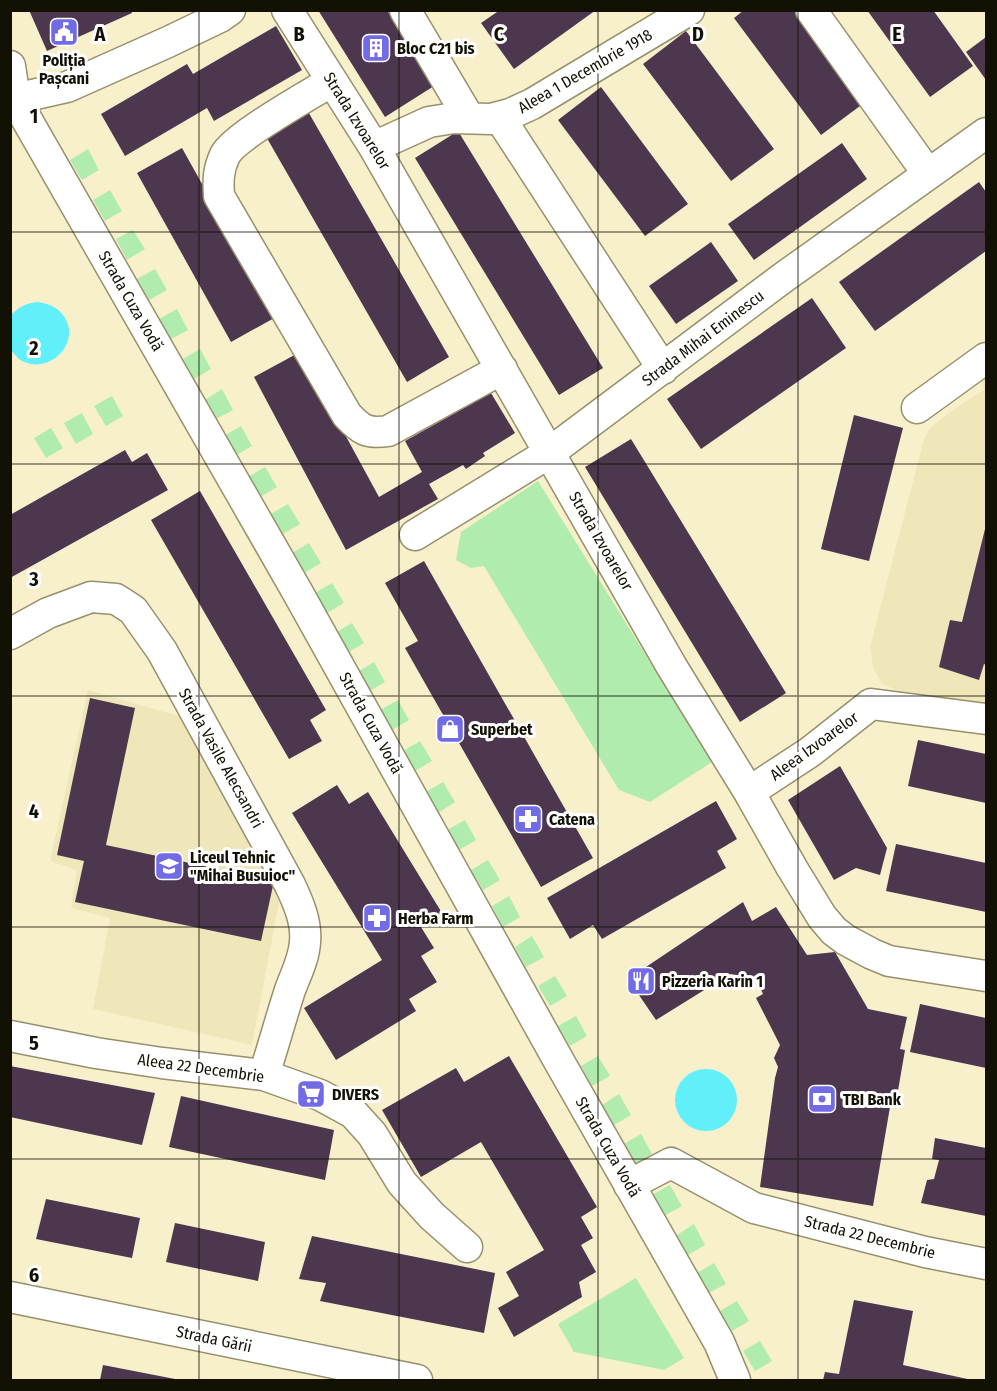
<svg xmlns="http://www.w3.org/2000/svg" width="997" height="1391" font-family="'Fira Sans Condensed',sans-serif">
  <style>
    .built { fill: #efe6b9 }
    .green { fill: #afecad }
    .water { fill: #61f0fa }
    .building { fill: #4d374f }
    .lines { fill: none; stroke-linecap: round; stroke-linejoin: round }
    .minor-casing { stroke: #97906d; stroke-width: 33 }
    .minor { stroke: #fff; stroke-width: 30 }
    .grid { fill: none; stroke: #131004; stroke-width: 1.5; stroke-opacity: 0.55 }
    .labels { text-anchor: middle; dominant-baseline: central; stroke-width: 6; stroke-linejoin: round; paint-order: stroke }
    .poi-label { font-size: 16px; font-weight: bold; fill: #131004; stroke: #fff; text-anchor: start }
    .street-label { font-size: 16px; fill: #131004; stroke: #fff }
    .grid-label { font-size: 20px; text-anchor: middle; font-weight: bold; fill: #131004; stroke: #fff; stroke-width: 6; stroke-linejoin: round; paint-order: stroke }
  </style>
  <rect width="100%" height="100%" fill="#f8f0cb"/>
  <path class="built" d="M980,378l6,1v331l-78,-15 -26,-11 -9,-17 -3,-20 54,-208 6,-11 24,-19 31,-20z
    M88,690l108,31 87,160 -31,164 -159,-36 17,-91 -39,-10 6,-38 -27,-9z"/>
  <path class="green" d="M88,149l11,21 -17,10 -12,-20z
    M110,190l12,21 -17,10 -12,-21z
    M133,230l12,19 -18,11 -11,-21z
    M155,269l12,21 -18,10 -12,-21z
    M177,309l11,21 -17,9 -12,-20z
    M200,349l11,20 -17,10 -11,-20z
    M222,389l11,21 -17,9 -11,-19z
    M112,396l11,20 -17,10 -12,-20z
    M82,413l11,21 -17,10 -12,-21z
    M241,426l11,20 -17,10 -11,-20z
    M51,428l12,20 -17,10 -12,-20z
    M265,467l12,20 -17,10 -12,-20z
    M538,481l174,281 -62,40 -31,-12 -135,-224 -13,2 -15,-8 5,-28z
    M288,504l12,20 -17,10 -12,-20z
    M309,543l12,20 -17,10 -12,-20z
    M332,583l12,20 -17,10 -12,-20z
    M352,623l12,20 -17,10 -12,-20z
    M374,662l11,20 -17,10 -11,-20z
    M398,700l11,20 -17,10 -12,-20z
    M420,741l12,20 -17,10 -12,-20z
    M443,782l12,20 -17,11 -12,-21z
    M465,820l11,20 -17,10 -12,-20z
    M488,860l12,20 -17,10 -12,-20z
    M509,896l11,21 -17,10 -11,-21z
    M532,936l12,21 -18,10 -11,-20z
    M555,976l12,20 -17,10 -12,-20z
    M576,1016l11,20 -17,10 -12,-20z
    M598,1056l12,20 -18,10 -11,-20z
    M619,1094l12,21 -17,10 -12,-20z
    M641,1134l11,20 -17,10 -11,-20z
    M670,1185l12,21 -18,10 -12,-21z
    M694,1224l11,21 -17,10 -11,-20z
    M714,1263l12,21 -18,9 -11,-20z
    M636,1278l48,80 -20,12 -90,-18 -16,-28z
    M737,1301l12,20 -17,10 -12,-20z
    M760,1341l12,20 -17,10 -12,-20z"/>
  <path class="water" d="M38,302c13,2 24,7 29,20 11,28 -24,54 -48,37 -3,-3 -7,-7 -9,-11 -1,-7 0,-25 1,-33 8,-8 15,-12 27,-13z
    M675 1100a31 31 0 1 1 62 0a31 31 0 1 1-62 0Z"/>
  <path class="building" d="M29,10h102l1,3 -85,38z
    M318,10h69l47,76 -49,31z
    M500,10h96l-82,59 -33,-46z
    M744,10h52l68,93 -43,32 -87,-117z
    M867,10h66l40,56 -43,31z
    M276,26l26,44 -88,51 -7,-13 -82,48 -24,-42 86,-50 6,10z
    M686,31l88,118 -43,32 -88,-117z
    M986,37v43l-20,-28z
    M601,87l87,117 -43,32 -87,-116z
    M306,108l143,249 -42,25 -143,-249z
    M458,131l145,237 -44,27 -144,-237z
    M842,143l25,36 -113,81 -26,-36z
    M182,148l94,169 -45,25 -94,-169z
    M979,182l7,10v59l-111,80 -36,-49z
    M711,242l27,39 -62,43 -27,-38z
    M812,298l34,50 -145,101 -34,-50z
    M300,352l79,145 43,-25 -17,-31 86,-48 24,40 -32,20 2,3 -19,13 -3,-4 -34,19 9,15 -92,51 -92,-173z
    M854,415l49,13 -34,133 -48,-12z
    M631,439l155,254 -46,29 -155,-255z
    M125,450l7,12 15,-9 21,37 -158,88v-63z
    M200,491l126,219 -16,10 12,21 -33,18 -138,-239z
    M986,525v140l-2,-1 -5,16 -40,-13 11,-47 12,2z
    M424,561l169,297 -52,29 -136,-239 13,-7 -33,-58z
    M90,698l45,10 -29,137 168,36 -13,60 -186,-39 9,-41 -27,-6z
    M918,740l68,14v49l-78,-17z
    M840,766l47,82 -7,27 -24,-7 -22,12 -46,-80z
    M337,785l12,19 19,-12 74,121 -21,14 13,21 -13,8 16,26 -28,17 7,12 -80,49 -32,-52 78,-48 -90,-147z
    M716,801l21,38 -20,12 9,17 -124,71 -9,-14 -23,14 -23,-41z
    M896,844l90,19v49l-100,-21z
    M743,902l9,19 24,-14 31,48 28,-3 33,57 39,8 -7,32 5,1 -10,58 -5,-1 -17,99 -113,-19 15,-109 3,-11 -4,-9 6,-13 -24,-47 7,-4 -7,-16 -26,-4 -74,46 -28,-41z
    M920,1004l66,14v50l-76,-16z
    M509,1056l88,151 -16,10 12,21 -12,7 15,27 -17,10 3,15 -68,40 -16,-29 21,-12 -13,-24 38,-22 -63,-108 -60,35 -39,-67 74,-42 8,14z
    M10,1066l145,27 -13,52 -132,-28z
    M181,1096l153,34 -9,50 -156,-33z
    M935,1138l51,10v68l-65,-13 6,-23 7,-1 5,-19 -7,-1z
    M46,1199l94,19 -8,40 -96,-19z
    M175,1223l90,19 -7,39 -92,-19z
    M312,1236l183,37 -11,60 -164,-32 6,-18 -27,-4z
    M854,1300l59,11 -10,54 69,15h-149l2,-8 14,2z
    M103,1365l72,14v1h-75z"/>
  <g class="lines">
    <g class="minor-casing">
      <path id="minor" d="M287,10l87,137 298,520 77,125 43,76 30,49 12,14 12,9 26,14 17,7 97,15
        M405,10l64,108
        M811,10l117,164
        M10,66l5,33 283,494 262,470 159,279 16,38
        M332,81c-21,13 -97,55 -107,74 -7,15 -7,25 -6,41l128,219c14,15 20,19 41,16l114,-62
        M10,100l57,-13 101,-45 52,-25 10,-7
        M500,118l163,251
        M374,147l55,-25 25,-4 37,1 19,-5 22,-10 157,-94
        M917,408l69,-50
        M415,535l134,-82 235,-176 202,-144
        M10,634l38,-21 43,-16 25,2 17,11 29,41 128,234c8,17 17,37 15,57 -1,17 -9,32 -15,48 -9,28 -17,57 -26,85
        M749,792l61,-40 61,-48 115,15
        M10,1036l86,17 66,10 102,12 56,20 33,18 19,21 30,49 30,33 35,31
        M629,1185l42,-22 83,45 171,44 61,12
        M10,1297l407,83"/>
    </g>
    <use href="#minor" class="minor"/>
  </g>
  <path class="grid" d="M199,10v1370M399,10v1370M598,10v1370M798,10v1370M10,232h976M10,464h976M10,696h976M10,927h976M10,1159h976"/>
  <defs>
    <g id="civic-square" transform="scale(1.5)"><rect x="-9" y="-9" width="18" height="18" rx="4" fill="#716be6" stroke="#fff"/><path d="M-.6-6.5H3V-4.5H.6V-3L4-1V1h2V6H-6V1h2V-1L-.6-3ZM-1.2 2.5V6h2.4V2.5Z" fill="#fff"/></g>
    <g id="building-square" transform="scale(1.5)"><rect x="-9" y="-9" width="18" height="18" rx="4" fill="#716be6" stroke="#fff"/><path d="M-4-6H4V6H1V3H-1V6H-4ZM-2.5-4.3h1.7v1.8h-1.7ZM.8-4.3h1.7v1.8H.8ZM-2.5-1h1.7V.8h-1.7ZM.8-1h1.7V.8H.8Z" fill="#fff"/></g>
    <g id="shop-square" transform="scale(1.5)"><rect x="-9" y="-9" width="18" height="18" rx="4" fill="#716be6" stroke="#fff"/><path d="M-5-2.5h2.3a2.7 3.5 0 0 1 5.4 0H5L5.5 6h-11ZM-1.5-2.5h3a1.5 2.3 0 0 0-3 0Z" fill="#fff"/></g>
    <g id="pharmacy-square" transform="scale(1.5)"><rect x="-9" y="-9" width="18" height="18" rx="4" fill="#716be6" stroke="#fff"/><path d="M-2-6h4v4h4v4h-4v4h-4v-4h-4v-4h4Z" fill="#fff"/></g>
    <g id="school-square" transform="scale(1.5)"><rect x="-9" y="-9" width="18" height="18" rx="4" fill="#716be6" stroke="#fff"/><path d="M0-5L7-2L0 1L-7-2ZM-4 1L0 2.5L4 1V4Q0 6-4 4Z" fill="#fff"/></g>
    <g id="restaurant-square" transform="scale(1.5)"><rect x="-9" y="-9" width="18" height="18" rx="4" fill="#716be6" stroke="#fff"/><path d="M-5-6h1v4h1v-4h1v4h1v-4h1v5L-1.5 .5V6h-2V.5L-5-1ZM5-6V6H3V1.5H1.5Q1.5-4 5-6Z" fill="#fff"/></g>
    <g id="supermarket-square" transform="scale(1.5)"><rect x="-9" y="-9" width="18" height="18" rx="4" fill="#716be6" stroke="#fff"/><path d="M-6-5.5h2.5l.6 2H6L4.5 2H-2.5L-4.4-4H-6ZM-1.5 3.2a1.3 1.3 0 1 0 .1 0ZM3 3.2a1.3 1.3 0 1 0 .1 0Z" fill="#fff"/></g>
    <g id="bank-square" transform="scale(1.5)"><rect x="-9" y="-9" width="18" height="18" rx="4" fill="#716be6" stroke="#fff"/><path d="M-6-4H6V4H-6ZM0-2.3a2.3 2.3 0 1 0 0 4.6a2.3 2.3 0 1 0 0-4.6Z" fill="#fff"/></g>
  </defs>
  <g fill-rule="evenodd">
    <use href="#civic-square" x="64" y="32"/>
    <use href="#building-square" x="376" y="48"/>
    <use href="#shop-square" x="450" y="729"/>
    <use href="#pharmacy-square" x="528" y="819"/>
    <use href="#school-square" x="169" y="866"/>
    <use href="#pharmacy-square" x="377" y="918"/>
    <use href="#restaurant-square" x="641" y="981"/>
    <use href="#supermarket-square" x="311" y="1094"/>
    <use href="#bank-square" x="822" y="1099"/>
  </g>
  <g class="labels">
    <g class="poi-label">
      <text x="397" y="48">Bloc C21 bis</text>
      <text x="64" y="60" text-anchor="middle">Poliția<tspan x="64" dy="18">Pașcani</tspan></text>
      <text x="471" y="729">Superbet</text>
      <text x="549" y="819">Catena</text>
      <text x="190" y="857">Liceul Tehnic<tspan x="190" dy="18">"Mihai Busuioc"</tspan></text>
      <text x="398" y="918">Herba Farm</text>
      <text x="662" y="981">Pizzeria Karin 1</text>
      <text x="332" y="1094">DIVERS</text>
      <text x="843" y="1099">TBI Bank</text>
    </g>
    <g class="street-label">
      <text transform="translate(585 71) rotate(-30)">Aleea 1 Decembrie 1918</text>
      <text transform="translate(357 121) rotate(58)">Strada Izvoarelor</text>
      <text transform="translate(131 301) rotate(60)">Strada Cuza Vodă</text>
      <text transform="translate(703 338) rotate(-37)">Strada Mihai Eminescu</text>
      <text transform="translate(601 541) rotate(60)">Strada Izvoarelor</text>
      <text transform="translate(371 723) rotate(61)">Strada Cuza Vodă</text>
      <text transform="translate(814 746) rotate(-36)">Aleea Izvoarelor</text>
      <text transform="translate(221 758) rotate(61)">Strada Vasile Alecsandri</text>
      <text transform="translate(201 1068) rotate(8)">Aleea 22 Decembrie</text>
      <text transform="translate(608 1147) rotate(60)">Strada Cuza Vodă</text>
      <text transform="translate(870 1237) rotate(14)">Strada 22 Decembrie</text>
      <text transform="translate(214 1339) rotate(12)">Strada Gării</text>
    </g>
  </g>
  <g class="grid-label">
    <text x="100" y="41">A</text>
    <text x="299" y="41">B</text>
    <text x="499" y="41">C</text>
    <text x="698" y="41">D</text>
    <text x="897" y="41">E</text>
    <text x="34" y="123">1</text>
    <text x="34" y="355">2</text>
    <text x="34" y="586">3</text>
    <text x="34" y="818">4</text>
    <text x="34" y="1050">5</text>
    <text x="34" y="1282">6</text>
  </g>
  <rect width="997" height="1391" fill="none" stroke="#131004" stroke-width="24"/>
</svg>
